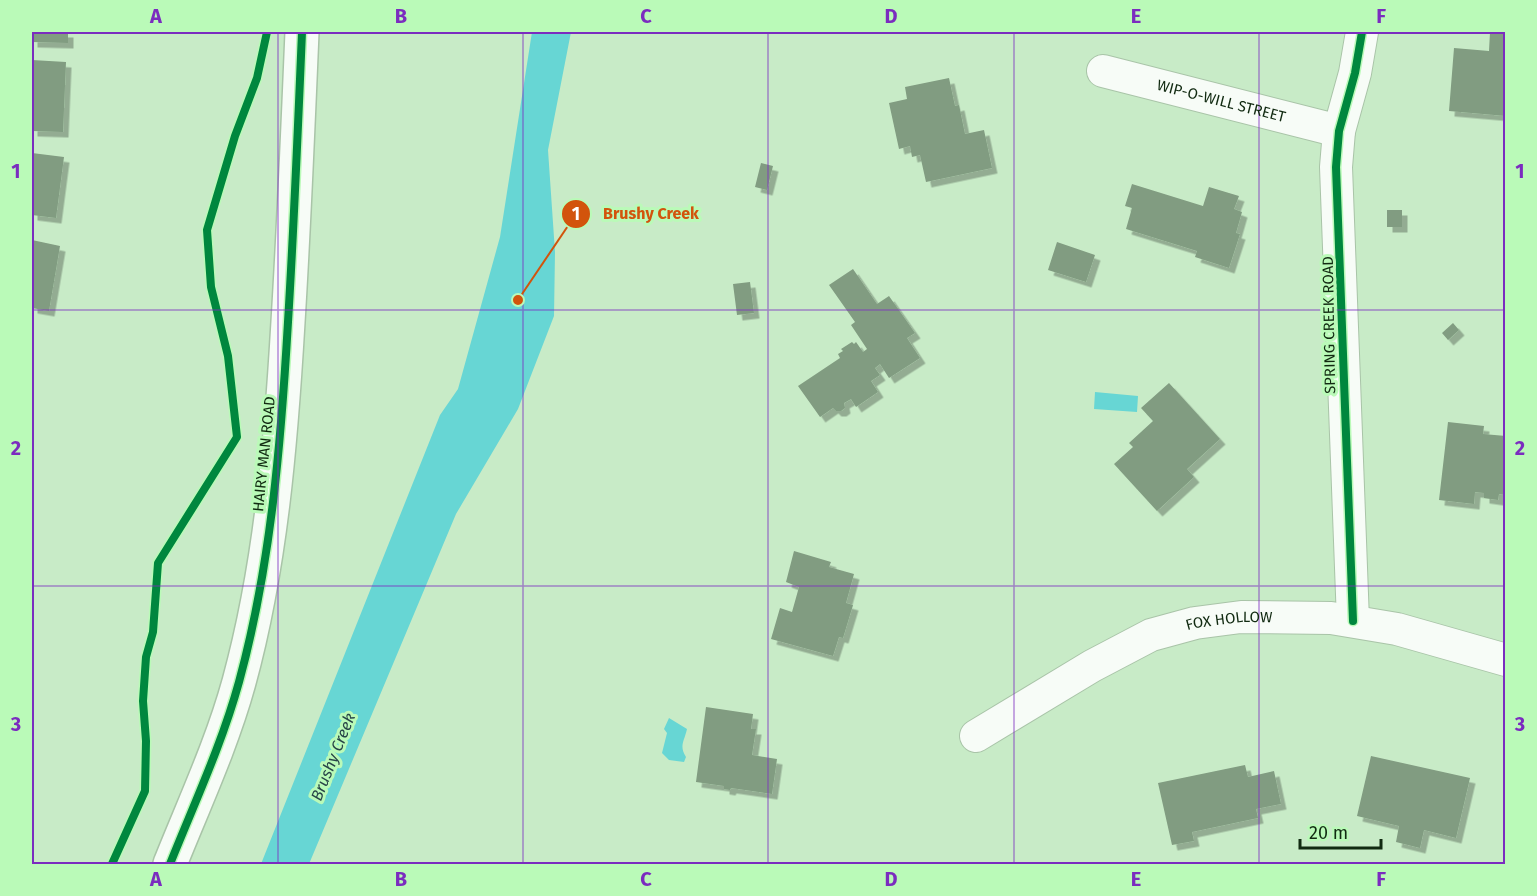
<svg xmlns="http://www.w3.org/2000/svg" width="1537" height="896" font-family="'Fira Sans',sans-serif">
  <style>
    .water { fill: #67d6d4 }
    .building { fill: #819c81; filter: url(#shadow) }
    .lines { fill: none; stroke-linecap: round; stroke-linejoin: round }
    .minor-casing { stroke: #a9c4a8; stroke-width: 34 }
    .tertiary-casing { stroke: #a9c4a8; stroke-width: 36 }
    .minor { stroke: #f7fcf7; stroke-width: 32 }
    .tertiary { stroke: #f7fcf7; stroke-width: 33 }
    .cycleway-casing { stroke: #bafab8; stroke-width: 11 }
    .cycleway { stroke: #00873e; stroke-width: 8 }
    .grid { fill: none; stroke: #7b2cbf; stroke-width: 1.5; stroke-opacity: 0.55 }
    .labels { text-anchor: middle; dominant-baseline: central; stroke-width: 6; stroke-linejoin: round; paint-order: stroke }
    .street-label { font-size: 15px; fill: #112a11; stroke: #bafab8 }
    .water-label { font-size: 16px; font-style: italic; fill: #284548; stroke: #bafab8 }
    .leader { fill: none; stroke: #d2540c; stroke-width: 2 }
    .callout-dot { fill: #d2540c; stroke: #bafab8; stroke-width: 2 }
    .mark-label { font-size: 18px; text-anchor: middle; font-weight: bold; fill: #fff }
    .callout-label { font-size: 16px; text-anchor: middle; font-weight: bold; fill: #d2540c; stroke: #bafab8; stroke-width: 6; stroke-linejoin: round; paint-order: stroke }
    .neatline { fill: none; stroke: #7b2cbf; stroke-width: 2 }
    .grid-label { font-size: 20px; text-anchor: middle; font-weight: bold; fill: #7b2cbf }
  </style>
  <defs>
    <filter id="shadow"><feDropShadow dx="5.5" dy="5.5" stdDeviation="0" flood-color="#0004"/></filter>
  </defs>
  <rect width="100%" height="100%" fill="#c8ebc7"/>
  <path class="water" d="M532,32h39l-23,118 7,102 -1,64 -36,93 -62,105 -147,350h-48l179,-449 18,-26 42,-152z
    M1095,392l43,4 -1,16 -43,-3z
    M669,718l18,11c-3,13 -8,17 -1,28l-2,5 -15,-2 -7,-7 5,-20 -3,-4z"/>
  <path class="building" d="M32,32h36v11l-36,-1z
    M1490,32l16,1v83l-57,-5 5,-63 35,3z
    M32,60l34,2 -3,70 -31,-1z
    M949,78l6,28 4,-1 6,29 19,-4 8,38 -66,14 -6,-27 -8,2 -2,-11 -11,3 -10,-46 18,-4 -2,-12z
    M32,153l32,4 -8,61 -24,-3z
    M761,163l12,3 -6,24 -12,-3z
    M1132,184l71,22 6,-19 30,9 -5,13 8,3 -6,21 4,1 -11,34 -34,-11 2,-6 -71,-22 6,-21 -7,-2z
    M1387,210h15v17h-15z
    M32,240l28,6 -11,65 -17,-3z
    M1057,242l38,13 -9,27 -38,-12z
    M853,269l24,35 12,-8 26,37 -8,5 13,20 -31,20 -9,-14 -5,4 5,7 -9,6 7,11 -22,15 -5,-8 -7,4 1,5 -4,3h-5l-3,-3 -13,9 -22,-31 42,-28 -2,-4 5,-3 -2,-2 11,-7 2,2 2,-2 7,10 4,-3 -16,-24 4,-3 -26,-37z
    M750,282l4,31 -17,2 -4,-31z
    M1453,323l6,7 -11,10 -6,-7z
    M1169,383l51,56 -33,30 7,8 -37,34 -43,-47 19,-17 -4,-4 24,-22 -12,-13z
    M1448,422l36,4 -1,8 23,2v59l-7,-1 -1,6 -14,-2v-5l-9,-1 -1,12 -35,-4z
    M794,551l37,11 -2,5 25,7 -8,29 7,2 -10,33 -4,-1 -6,19 -62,-17 9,-31 12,4 7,-25 -13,-5z
    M706,707l47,7 -2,15h5l-4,26 25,4 -5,35 -41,-6 -1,2 -6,-1v-3l-28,-4z
    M1371,756l99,22 -14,60 -32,-8 -4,18 -24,-6 3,-16 -42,-10z
    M1245,765l3,12 26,-6 7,33 -25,5 2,9 -66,14 2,9 -22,4 -14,-62z"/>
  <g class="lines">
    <g class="minor-casing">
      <g id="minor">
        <path id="s1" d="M1103,71l236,60"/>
        <path d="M1353,621l-17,-454 3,-36 16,-58 7,-41"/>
        <path id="s2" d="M976,736l116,-70 59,-31 44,-12 46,-6 90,1 66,11 109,31"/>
      </g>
    </g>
    <g class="tertiary-casing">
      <path id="tertiary" d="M170,864c24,-60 52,-120 69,-182 32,-117 42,-240 49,-360 6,-97 10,-194 14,-290"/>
    </g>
    <use href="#minor" class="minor"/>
    <use href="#tertiary" class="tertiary"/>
    <g class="cycleway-casing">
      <path id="cycleway" d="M1353,621l-17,-454 3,-36 16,-58 7,-41
        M112,864l33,-73 1,-50 -3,-40 3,-44 7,-25 5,-69 79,-126 -9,-81 -17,-69 -4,-57 28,-94 22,-58 10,-46
        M170,864c24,-60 52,-120 69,-182 32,-117 42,-240 49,-360 6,-97 10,-194 14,-290"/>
    </g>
    <use href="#cycleway" class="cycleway"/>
  </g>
  <path class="grid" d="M278,32v832M523,32v832M768,32v832M1014,32v832M1259,32v832M32,310h1474M32,586h1474"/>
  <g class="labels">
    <g class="street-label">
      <text stroke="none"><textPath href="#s1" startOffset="122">WIP-O-WILL STREET</textPath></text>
      <text transform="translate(1329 325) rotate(-91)">SPRING CREEK ROAD</text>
      <text transform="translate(264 454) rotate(-84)">HAIRY MAN ROAD</text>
      <text stroke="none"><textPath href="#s2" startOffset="282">FOX HOLLOW</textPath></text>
    </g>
    <g class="water-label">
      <text transform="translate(333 757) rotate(-68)">Brushy Creek</text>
    </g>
  </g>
  <path class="leader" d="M518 300L576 214"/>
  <g class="callout-dot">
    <circle cx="518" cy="300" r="6"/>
    <circle cx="576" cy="214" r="15"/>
  </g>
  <g class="mark-label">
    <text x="576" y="220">1</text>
  </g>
  <g class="callout-label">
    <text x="651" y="219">Brushy Creek</text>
  </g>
  <rect width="1537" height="896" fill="none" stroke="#bafab8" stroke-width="66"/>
  <path d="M1300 839v9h81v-9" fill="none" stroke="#112a11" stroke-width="3"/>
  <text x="1309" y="839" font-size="18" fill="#112a11" stroke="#bafab8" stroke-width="4.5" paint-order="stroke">20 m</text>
  <rect x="33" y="33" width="1471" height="830" class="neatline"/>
  <g class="grid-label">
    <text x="156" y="23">A</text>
    <text x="401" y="23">B</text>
    <text x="646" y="23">C</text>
    <text x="891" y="23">D</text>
    <text x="1136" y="23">E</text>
    <text x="1381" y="23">F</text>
    <text x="16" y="178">1</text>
    <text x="1520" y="178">1</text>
    <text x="16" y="455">2</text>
    <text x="1520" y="455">2</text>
    <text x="16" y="731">3</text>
    <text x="1520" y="731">3</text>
    <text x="156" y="886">A</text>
    <text x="401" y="886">B</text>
    <text x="646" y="886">C</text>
    <text x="891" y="886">D</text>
    <text x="1136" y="886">E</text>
    <text x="1381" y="886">F</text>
  </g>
</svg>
